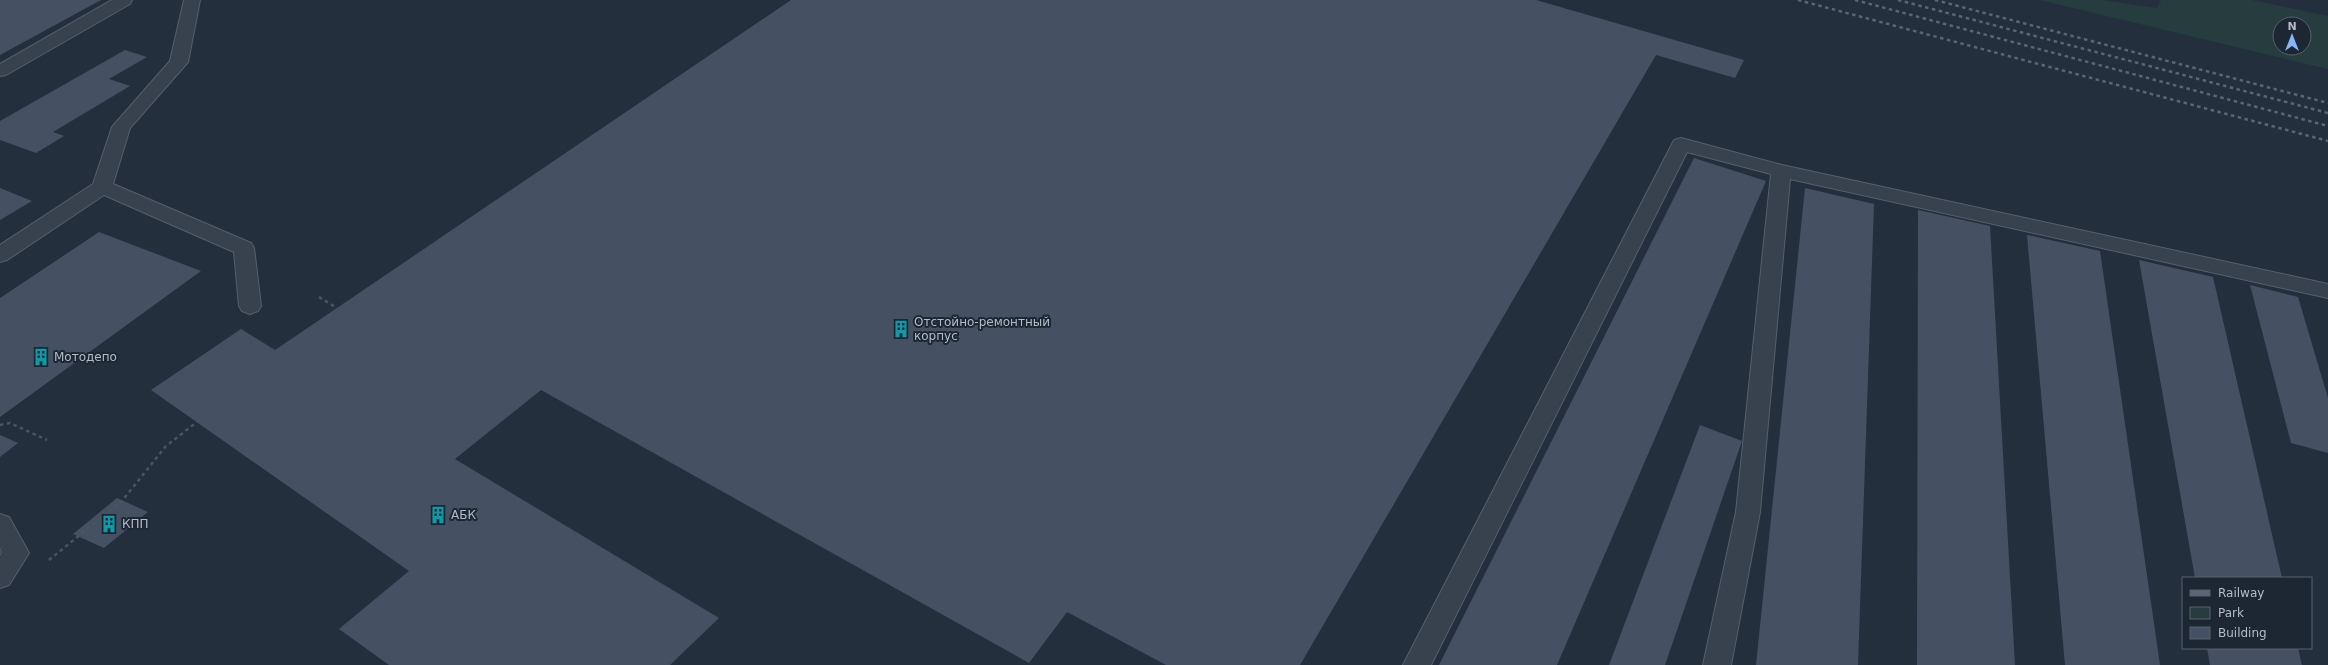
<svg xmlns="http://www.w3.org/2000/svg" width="2328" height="665" font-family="'DejaVu Sans',sans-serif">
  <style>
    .green { fill: #263c3f; fill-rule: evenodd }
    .building { fill: #455162 }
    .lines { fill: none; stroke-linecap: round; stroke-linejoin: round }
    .lane-casing { stroke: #565f6c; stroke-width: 2 }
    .path { stroke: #44595c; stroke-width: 2.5; stroke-dasharray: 3.5 3.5; stroke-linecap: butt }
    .lane { fill: #38414e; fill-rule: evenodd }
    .rail { stroke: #5a6575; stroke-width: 2.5; stroke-dasharray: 3.5 3.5; stroke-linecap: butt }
    .labels { text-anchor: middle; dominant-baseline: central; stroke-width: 4; stroke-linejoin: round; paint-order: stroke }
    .poi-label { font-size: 12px; fill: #b4bcc9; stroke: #1d2633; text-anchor: start }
  </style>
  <rect width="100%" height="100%" fill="#242f3e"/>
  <path class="green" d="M2040,0h61l56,8 4,-8h91l76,16v53zM2280,24h24v24h-24z"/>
  <path class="building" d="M0,0h101l-101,55z
    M791,0h745l208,60 -9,18 -79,-23 -356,610h-134l-99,-53 -38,51 -488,-273 -86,69 264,159 -49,47h-281l-50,-36 70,-58 -258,-181 90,-61 34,21z
    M125,50l22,7 -38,22 21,7 -77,46 11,4 -28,17 -36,-13v-19z
    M1694,158l72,23 -209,484h-118z
    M0,188l32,13 -32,19z
    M1805,188l69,16 -16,461h-102z
    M1918,210l72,16 25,439h-98z
    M99,232l102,39 -201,146v-119z
    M2027,235l73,16 60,414h-95z
    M2139,260l74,17 69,301h-87z
    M2250,285l48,12 30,101v55l-37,-10z
    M1700,425l42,16 -77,224h-56z
    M0,435l18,8 -18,14z
    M117,498l31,14 -44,36 -31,-14z
    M2207,648h91l4,17h-92z"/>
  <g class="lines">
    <g class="lane-casing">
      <path id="lane" d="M112,0h20l-2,4 -124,71 -6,1v-12z
        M184,0h16l-12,62 -58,66 -17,56 138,59 3,5 7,58 -3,5 -8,3 -8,-3 -3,-5 -5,-54 -130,-57 -97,65 -7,2v-17l93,-61 19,-57 58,-66z
        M1681,138l101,27 546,119v14l-538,-119 -30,333 -29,153h-28l33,-153 35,-338 -84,-22 -256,513h-28l269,-521 2,-4z
        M0,514l9,3 20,36 -20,32 -9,3v-32l2,-4 -2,-4z"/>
    </g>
    <path class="path" d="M319,297l18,11
      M0,425l10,-2 37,17
      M49,560l73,-59 44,-55 31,-24"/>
    <use href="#lane" class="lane"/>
    <path class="rail" d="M1798,0l530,141
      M1855,0l473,126
      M1898,0l430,113
      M1935,0l393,103"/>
  </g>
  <defs>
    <g id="building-bare" transform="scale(1.38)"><path d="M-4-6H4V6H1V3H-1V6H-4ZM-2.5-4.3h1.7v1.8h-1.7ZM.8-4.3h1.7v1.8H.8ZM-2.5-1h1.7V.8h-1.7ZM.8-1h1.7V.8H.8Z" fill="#0f9aa8" stroke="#1d2633" stroke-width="2.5" paint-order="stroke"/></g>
  </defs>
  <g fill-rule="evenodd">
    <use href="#building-bare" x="901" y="329"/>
    <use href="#building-bare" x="41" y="357"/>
    <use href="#building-bare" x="438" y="515"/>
    <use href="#building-bare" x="109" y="524"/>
  </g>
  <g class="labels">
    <g class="poi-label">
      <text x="914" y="322">Отстойно-ремонтный<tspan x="914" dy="14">корпус</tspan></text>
      <text x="54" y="357">Мотодепо</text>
      <text x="451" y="515">АБК</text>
      <text x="122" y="524">КПП</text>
    </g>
  </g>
  <rect x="2182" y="577" width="130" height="72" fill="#1d2633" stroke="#59626f"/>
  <rect x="2190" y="590" width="20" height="6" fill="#5a6575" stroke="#59626f"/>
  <text x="2218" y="597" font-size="12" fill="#b4bcc9">Railway</text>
  <rect x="2190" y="607" width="20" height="12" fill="#263c3f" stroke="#59626f"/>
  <text x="2218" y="617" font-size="12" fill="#b4bcc9">Park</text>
  <rect x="2190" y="627" width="20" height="12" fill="#455162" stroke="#59626f"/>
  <text x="2218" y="637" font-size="12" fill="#b4bcc9">Building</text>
  <g transform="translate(2292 36)"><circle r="19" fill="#1d2633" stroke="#59626f"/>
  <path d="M0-3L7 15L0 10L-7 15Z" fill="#8ab4f8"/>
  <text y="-6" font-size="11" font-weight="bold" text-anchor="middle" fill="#b4bcc9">N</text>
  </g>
</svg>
